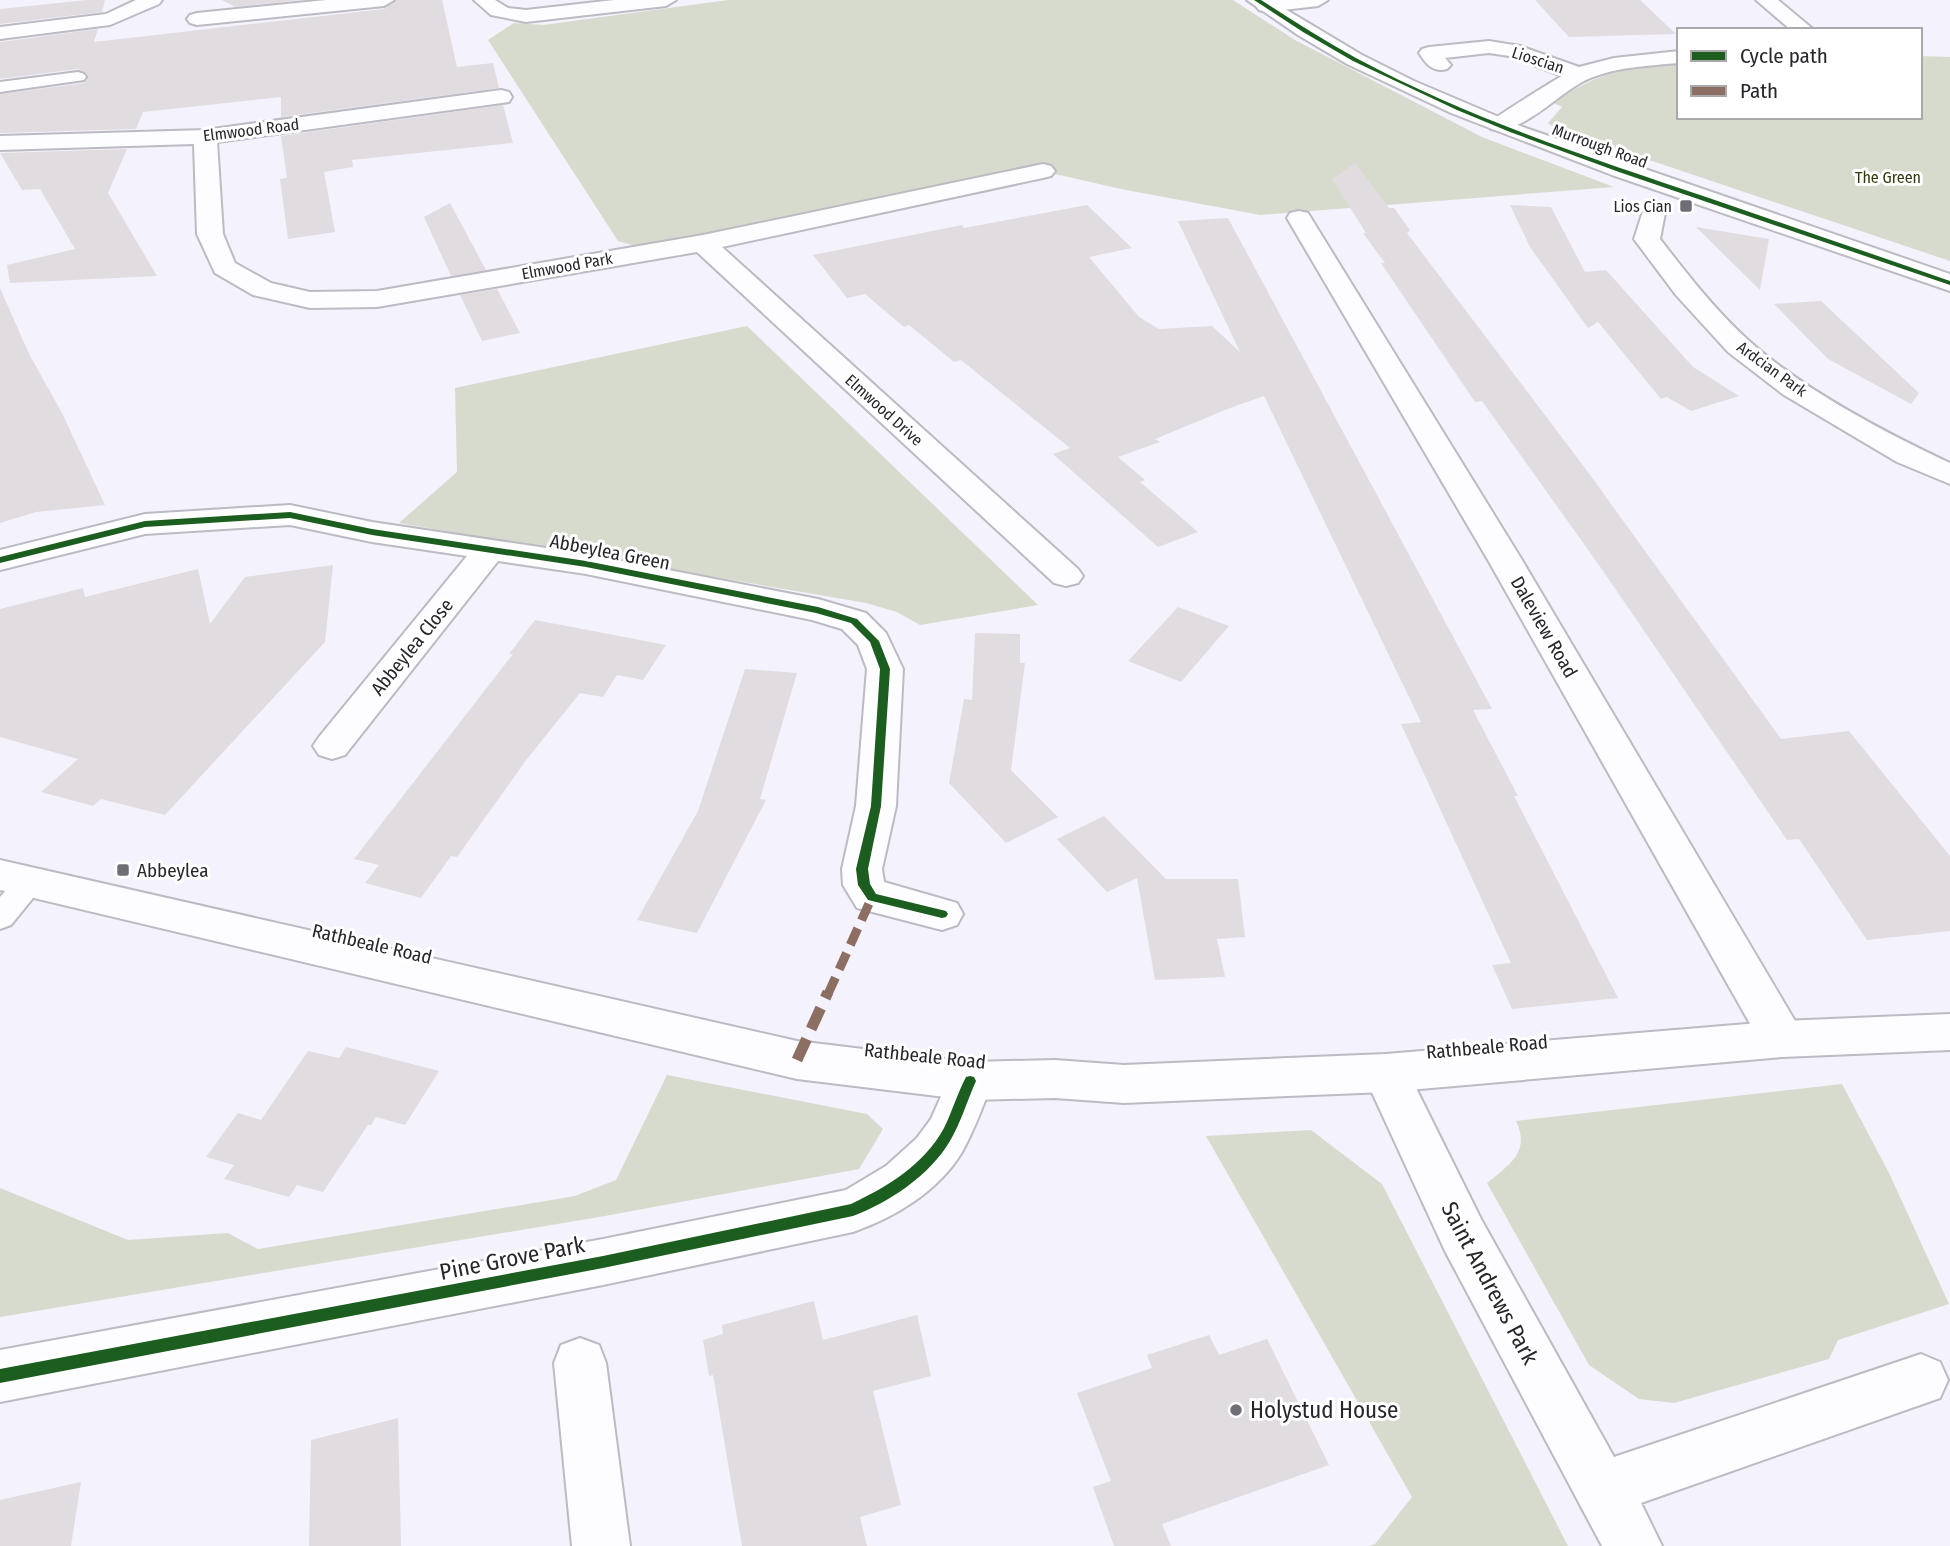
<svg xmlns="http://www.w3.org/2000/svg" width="1950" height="1546" font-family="'Fira Sans Condensed',sans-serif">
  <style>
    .green { fill: #d7dbcd }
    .building { fill: #e1dcdf }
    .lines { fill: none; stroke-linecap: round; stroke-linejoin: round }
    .service-casing { stroke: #bcbac2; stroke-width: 4 }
    .minor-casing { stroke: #bcbac2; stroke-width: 4 }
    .tertiary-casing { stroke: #bcbac2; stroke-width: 4 }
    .secondary-casing { stroke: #bcbac2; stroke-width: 4 }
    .service { fill: #fdfdff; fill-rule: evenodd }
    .minor { fill: #fdfdff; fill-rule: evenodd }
    .tertiary { fill: #fdfdff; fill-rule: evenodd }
    .secondary { fill: #fdfdff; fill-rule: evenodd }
    .quiet-far1 { stroke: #8d6e63; stroke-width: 9; stroke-dasharray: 18 9; stroke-linecap: butt }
    .quiet { stroke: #8d6e63; stroke-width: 11; stroke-dasharray: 23 11; stroke-linecap: butt }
    .cycleway-casing { stroke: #fff; stroke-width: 5 }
    .cycleway { fill: #1b5e20; fill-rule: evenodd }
    .poi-dot { fill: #6f6d75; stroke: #fff; stroke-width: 2.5 }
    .labels { text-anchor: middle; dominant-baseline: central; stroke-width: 6; stroke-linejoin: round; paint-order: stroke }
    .far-street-label { font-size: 16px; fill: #27262d; stroke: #fff }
    .far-park-label { font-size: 16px; fill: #313a0b; stroke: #fff }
    .far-poi-label { font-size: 16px; fill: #27262d; stroke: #fff; text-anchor: end }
    .street-label { font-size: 19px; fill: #27262d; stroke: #fff }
    .poi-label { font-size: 19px; fill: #27262d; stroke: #fff; text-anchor: start }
    .near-street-label { font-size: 23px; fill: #27262d; stroke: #fff }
    .near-poi-label { font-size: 23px; fill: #27262d; stroke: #fff; text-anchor: start }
  </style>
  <rect width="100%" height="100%" fill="#f4f2fc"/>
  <path class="green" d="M728,0h505l62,40 187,97 132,50 -354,28 -139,-26 -79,-18 -388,80 -36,-10 -130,-201 26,-17 29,2z
    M1920,56l30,1v204l-393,-132 -9,-6 14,-16 -8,-4c39,-30 76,-36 125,-40v54h241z
    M747,326l291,279 -118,20 -23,-13 -31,-9 -467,-80 58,-51 -2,-84z
    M667,1075l200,39 16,15 -24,40 -254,47 -605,101v-129l128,52 100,-7 30,16 317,-53 41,-16z
    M1842,1084l47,89 60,131 -111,36 -9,19 -155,44 -35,-4 -50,-34 -102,-182c22,-18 44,-31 29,-62z
    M1311,1130l71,54 186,362h-199l6,-2 37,-47 -206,-361z"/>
  <path class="building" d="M87,0h18l-3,12 -102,12v-15z
    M222,0h78l-65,7z
    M396,0h46l15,67 36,-4 6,25 -218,29v-20l-138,15 -7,17 -136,4v-39l84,-11 4,-5 -2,-5 -8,-4 -78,10v-37l98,-13 -4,13 290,-33z
    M1535,0h105l36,34 -107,3z
    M503,105l10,38 -161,17 1,7 -29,5 11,60 -47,7 -8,-60 7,-1 -6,-42z
    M127,149l-19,44 49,83 -147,7 -3,-18 68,-16 -35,-60 -18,1 -22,-37z
    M1355,163l34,45h5l16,22 -3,3 178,235 196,271 68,-8 101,125v75l-83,9 -68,-101 -12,1 -186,-272 -119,-167 -7,1 -94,-139h4l-22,-30h3l-34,-54z
    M450,203l36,67 -35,6 -27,-59z
    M1087,205l45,43 -43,9 50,60 20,12 53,-3 28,26 -62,-131 50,-3 264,491 -19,1 45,86h-4l104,202 -106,11 -20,-44 19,-2 -110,-239 20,-2 -157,-326 -34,12 -75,31 5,3 -42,15 27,23 -5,2 58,50 -40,15 -105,-93 17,-6 -109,-88 -7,2 -45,-37 -5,2 -39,-33 -18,4 -34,-43 149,-30 2,3z
    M1510,205l41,2 34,65 21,-2 87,97 46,29 -48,15 -24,-14 -6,2 -63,-77 -10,6 -58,-81z
    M1696,227l73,12 -9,51z
    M0,288l29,66 33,59 43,92 -69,7 -36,11z
    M497,289l23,44 -38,8 -22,-46z
    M1821,301l98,92 -8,11 -83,-45 -54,-55z
    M333,565l-8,77 -160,173 -64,-16 -8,7 -52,-14 37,-33 -78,-22v-128l83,-21 2,9 113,-28 12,55 35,-47z
    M1178,607l51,19 -48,56 -53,-21z
    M535,620l131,25 -23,35 -26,-5 -14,22 -23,-4 -53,66 -70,98 -6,-1 -30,42 -56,-15 14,-18 -25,-6 159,-205h-4z
    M975,633l45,1v29h5l-14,107 47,47 -52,26 -57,-60 15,-84 8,1z
    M745,669l52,4 -37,126 6,1 -69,133 -60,-13 61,-109z
    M1104,816l62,63h72l7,58 -28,2 8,38 -70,3 -18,-102 -30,14 -50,-53z
    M346,1047l93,24 -34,54 -29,-8 -5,8h-3l-45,67 -26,-7 -8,12 -65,-18 10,-14 -28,-8 32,-44 23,7 47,-69 31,7z
    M814,1301l9,39 94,-25 14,61 -58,15 28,114 -41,12 7,29h-125l-29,-171 -4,1 -6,-36 20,-6 -1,-9z
    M1209,1335l10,20 48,-16 62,126 -167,59 9,22h-57l-21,-59 18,-6 -34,-88 75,-25 -5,-13z
    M398,1418l3,128h-92l2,-106z
    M81,1482l-10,64h-71v-46z"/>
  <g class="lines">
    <g class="service-casing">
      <path id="service" d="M78,72l6,2 2,3 -2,3 -84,12v-10z
        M31,871l11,3 4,8 -35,43 -11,4v-32l20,-23z"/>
    </g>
    <g class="minor-casing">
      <path id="minor" d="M136,0h26l-3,4 -49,21 -110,14v-12l106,-13z
        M326,0h68l-10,6 -187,19 -7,-2 -3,-4 3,-4 7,-2z
        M474,0h21l13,8 18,2 88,-10h62l-10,6 -140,16 -35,-7z
        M1267,0h61l-10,6 -52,6 -7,-2 -3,-4 3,-4z
        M1756,0h22l36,30h-23z
        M1489,41l31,5 59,21 35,-9 65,-7v12c-33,3 -68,4 -97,19 -25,13 -62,54 -91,47l-3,-5c2,-4 65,-43 74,-48l-53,-20 -20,-3 -44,5 6,7 -4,4c-14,4 -21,-5 -28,-16l3,-4 7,-2z
        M501,90l8,2 3,5 -3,5 -292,40 6,92 12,29 36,20 39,9 67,-1 326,-56 340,-71 8,2 4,5 -4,5 -8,2 -321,69 356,322 5,7 -5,7 -12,3 -12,-3 -357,-331 -320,55 -67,1 -57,-13 -38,-22 -18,-39 -3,-90 -194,6v-14l205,-6z
        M1653,206l9,2 3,5 -5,26c27,35 55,71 88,101 54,49 136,92 202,123v21l-53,-22 -113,-67 -56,-43 -52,-57 -42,-56 10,-31z
        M1299,211l9,2 3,5 211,342 276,466 7,13 -7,13 -16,5 -16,-5 -278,-492 -201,-342 3,-5z
        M290,505l82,17 214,32 232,45 48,14 20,20 17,36 -7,137 -14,63 2,13 73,21 6,11 -6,11 -15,5 -85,-22 -14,-23 -1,-16 14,-63 11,-137 -9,-24 -16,-16 -30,-9 -226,-46 -88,-13 -153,194 -13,4 -13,-4 -6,-9 6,-9 148,-181 -95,-14 -82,-17 -145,9 -145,36v-20l145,-36z
        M1386,1054l16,6 79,159 133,238 307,-103 19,8 8,18 -8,18 -299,105 21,43h-60l-157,-295 -82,-178 7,-13z
        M970,1062l16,5 7,14c-10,24 -18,48 -31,71 -23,39 -67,65 -109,80l-250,53 -603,117v-52l603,-111 243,-49 40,-24 31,-28 14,-19 23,-52z
        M580,1338l19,7 7,18 24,183h-58l-18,-183 7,-18z"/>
    </g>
    <g class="tertiary-casing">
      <path id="tertiary" d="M1247,0h23l92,55 52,26 106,45 430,148v17l-338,-116 -161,-62 -104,-49 -49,-29z"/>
    </g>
    <g class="secondary-casing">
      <path id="secondary" d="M0,860l797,181 173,21 85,-2 69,5 262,-11 396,-33 168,-7v36l-168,7 -396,35 -262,11 -69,-5 -85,2 -173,-21 -797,-189z"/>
    </g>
    <use href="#service" class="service"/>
    <use href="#minor" class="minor"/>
    <use href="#tertiary" class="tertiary"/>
    <use href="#secondary" class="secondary"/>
    <path class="quiet-far1" d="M828,994l44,-97"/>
    <path class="quiet" d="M797,1060l31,-68"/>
    <g class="cycleway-casing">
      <path id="cycleway" d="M1254,0h7c31,20 62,40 95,58 112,60 234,100 353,140 81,28 161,55 241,83v4l-331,-113 -109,-40 -53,-22 -104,-49 -50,-29z
        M290,512l82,17 214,32 232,46 39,12 22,22 11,28 -9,137 -13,63 2,15 6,10 70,17 2,3 -2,3 -4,1 -74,-18 -10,-15 -2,-16 15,-63 9,-137 -10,-27 -19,-19 -35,-10 -230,-46 -214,-32 -82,-17 -145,9 -145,36v-6l145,-36z
        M970,1076l4,1 2,4c-9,20 -15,41 -26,60 -20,34 -60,61 -97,75l-250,52 -603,115v-14l603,-113 248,-52c36,-17 73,-39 93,-76 8,-16 13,-34 22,-51z"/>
    </g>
    <use href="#cycleway" class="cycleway"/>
  </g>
  <g class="poi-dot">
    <rect x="1679" y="199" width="14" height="14" rx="3.5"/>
    <rect x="116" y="863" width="14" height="14" rx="3.5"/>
    <circle cx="1236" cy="1410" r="7"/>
  </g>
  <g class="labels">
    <g class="far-street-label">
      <text transform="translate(1538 60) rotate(18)">Lioscian</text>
      <text transform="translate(251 130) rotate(-7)">Elmwood Road</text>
      <text transform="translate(1600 146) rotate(20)">Murrough Road</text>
      <text transform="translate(567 266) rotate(-10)">Elmwood Park</text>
      <text transform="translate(1772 369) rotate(36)">Ardcian Park</text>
      <text transform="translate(884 410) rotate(42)">Elmwood Drive</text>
    </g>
    <g class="far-park-label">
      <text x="1888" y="177">The Green</text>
    </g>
    <g class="far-poi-label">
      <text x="1672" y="206">Lios Cian</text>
    </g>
    <g class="street-label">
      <text transform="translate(610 552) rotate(11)">Abbeylea Green</text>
      <text transform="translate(1544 627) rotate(60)">Daleview Road</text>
      <text transform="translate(412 647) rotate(-51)">Abbeylea Close</text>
      <text transform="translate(372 944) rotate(13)">Rathbeale Road</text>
      <text transform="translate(1487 1047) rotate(-5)">Rathbeale Road</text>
      <text transform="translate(925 1056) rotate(6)">Rathbeale Road</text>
    </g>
    <g class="poi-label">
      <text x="137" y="870">Abbeylea</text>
    </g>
    <g class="near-street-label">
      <text transform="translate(512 1258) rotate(-11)">Pine Grove Park</text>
      <text transform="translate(1490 1283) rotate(62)">Saint Andrews Park</text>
    </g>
    <g class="near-poi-label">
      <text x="1250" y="1410">Holystud House</text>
    </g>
  </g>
  <rect x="1677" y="28" width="245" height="91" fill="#ffffff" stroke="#a9a8ab" stroke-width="2"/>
  <rect x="1691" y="51" width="35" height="10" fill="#1b5e20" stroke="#a9a8ab" stroke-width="2"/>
  <text x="1740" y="63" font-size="21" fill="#27262d">Cycle path</text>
  <rect x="1691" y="86" width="35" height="10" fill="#8d6e63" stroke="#a9a8ab" stroke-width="2"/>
  <text x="1740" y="98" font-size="21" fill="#27262d">Path</text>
</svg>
